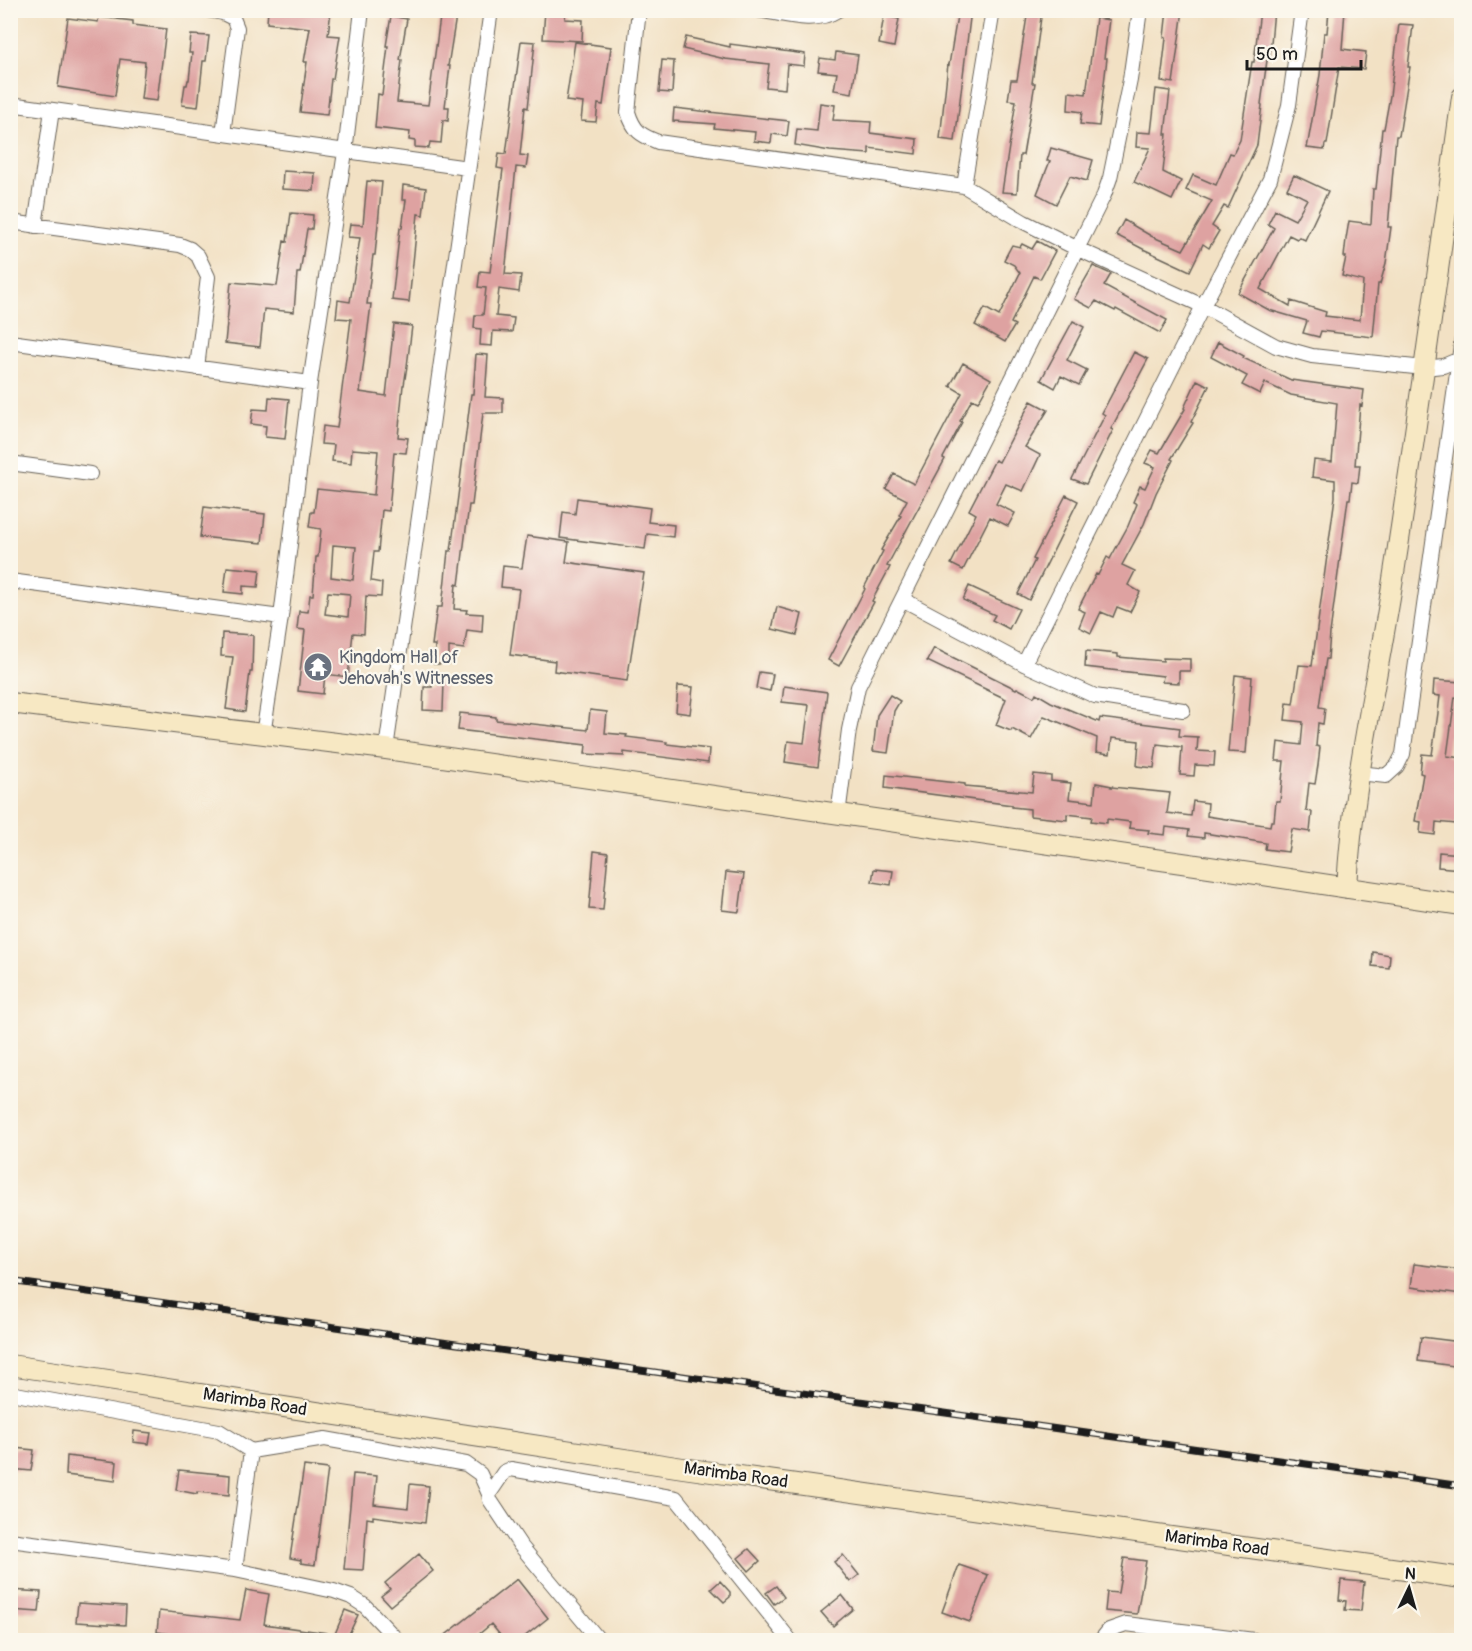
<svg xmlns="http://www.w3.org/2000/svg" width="1472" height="1651" font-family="Pangolin,sans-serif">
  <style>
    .building { fill: #dea2a1; fill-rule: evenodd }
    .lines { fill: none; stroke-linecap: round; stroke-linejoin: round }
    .street-casing { stroke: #676157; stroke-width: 16 }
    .secondary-casing { stroke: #676157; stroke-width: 22 }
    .street { stroke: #fff; stroke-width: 14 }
    .secondary { stroke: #f7e8c3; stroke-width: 20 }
    .rail-casing { stroke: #1c1c1c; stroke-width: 7 }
    .rail { stroke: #fbf7ec; stroke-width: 4.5; stroke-dasharray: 14; stroke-linecap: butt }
    .labels { text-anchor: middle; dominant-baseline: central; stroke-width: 4.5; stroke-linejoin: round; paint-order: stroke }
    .worship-label { font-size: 18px; fill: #5b616d; stroke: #fbf7ec; text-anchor: start }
    .street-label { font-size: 18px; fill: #1c1c1c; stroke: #fbf7ec }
  </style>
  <rect width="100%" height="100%" fill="#fbf7ec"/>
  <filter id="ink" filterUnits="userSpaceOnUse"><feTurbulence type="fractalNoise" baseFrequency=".0167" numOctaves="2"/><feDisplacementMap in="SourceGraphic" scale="12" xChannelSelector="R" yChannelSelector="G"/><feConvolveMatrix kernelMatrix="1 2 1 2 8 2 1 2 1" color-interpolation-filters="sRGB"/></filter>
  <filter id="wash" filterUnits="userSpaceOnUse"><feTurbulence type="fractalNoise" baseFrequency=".008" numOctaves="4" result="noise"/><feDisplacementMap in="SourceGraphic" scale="24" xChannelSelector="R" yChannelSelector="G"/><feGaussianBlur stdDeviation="1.35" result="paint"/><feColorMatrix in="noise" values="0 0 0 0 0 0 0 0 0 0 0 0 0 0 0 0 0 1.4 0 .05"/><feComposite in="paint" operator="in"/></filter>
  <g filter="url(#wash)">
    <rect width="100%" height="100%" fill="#f2e1c4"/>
    <g id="blocks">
      <path class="building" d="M268,10l63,1 -3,24 12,1 -7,43h-2l-4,36 -27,-3 7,-50h-3l6,-34 -43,-5z
        M441,10h16l-9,56h2l-5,41h4l-1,14 -5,-1 -2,23 -11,-1 -1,6 -14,-1v-6l-6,-1 1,-8 -35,-4 3,-34 4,1 6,-49h-2l5,-30 16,3 -7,41h2l-5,42 31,3z
        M545,10h21l-1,9 18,1 -1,21 -39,-2z
        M958,10h13l-16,131 -15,-2 8,-75 1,1z
        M1028,10h14l-10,73h3l-12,72h-3l-3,38 -15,-1 14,-91 -8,-1 3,-20h6z
        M1167,10h16l-10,73 -12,-2 5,-43 -2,-1z
        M1260,10h14l-4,44 -2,-1 -7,51 1,1 -5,40 -29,63 -4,-2 -12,20 7,5 -10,17 -6,-4 -13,27 -47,-22 -27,-14 8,-15 27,16 32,14 29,-49 -26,-11 7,-15 23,10 14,-32 3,1 7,-14 12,-78h2z
        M1329,10h16l-3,39 24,3 -2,17 -25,-2 -12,77h-2l-1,6 -17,-2 13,-73 4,-42h3z
        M884,16l15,3 -5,28 -15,-3z
        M99,17l34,4v4l33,4 -9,72 -16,-2 4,-37 -25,-3 -5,37 -57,-9 10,-69 30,4z
        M1096,18l13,2 -5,38h3l-8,68 -19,-2 2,-12 -14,-2 1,-18 17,2z
        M1399,24l14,1 -5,42h2l-11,69h-3l-8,91h3l-5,36 -6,21h-2l-5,53 -52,-6 -2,6 -16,-4 4,-12 -38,-11 -31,-17 36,-65 -6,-4 7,-14 20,10 12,-21 -20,-10 7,-14 34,16 -23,49 -6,-3 -2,2 -8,-4 -29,54 30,17 1,-5 35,11 -1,4 35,4 3,-39 -21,-5 4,-19h-2l2,-18 3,-18 22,3 2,-35h3l6,-60h2l6,-33z
        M191,35l18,1 -3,25h-3l-5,46 -16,-2 3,-20h2l1,-5h1l3,-27h-3z
        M686,37l44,10v-3l75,10 -1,12 -17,-2 -2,25 -19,-2 3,-23 -44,-5 -42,-10z
        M521,41l14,1 -7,66 -3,-1 -5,48 8,1 -2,12 -10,-1 -11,107 16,1 -2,17 -20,-3 -3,27 18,2 -2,14 -19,-1 -1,15 -12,-1 1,-16 -7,-1 1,-13h8l3,-27 -8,-1 2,-16 10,1 13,-103 -6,-1 2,-15 7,1z
        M575,42l36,5 -8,58 -5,-1 -2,18 -15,-1 2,-18 -17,-2z
        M836,52l22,3 -6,38 -18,-3 3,-17 -19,-2 2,-13 15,2z
        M662,60l12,1 -2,32 -13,-1z
        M1156,89l14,2 -5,43h2l-4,38 18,9 -9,19 -38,-18 16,-34 -14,-1 1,-15 14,1z
        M820,103l15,2 -2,15 38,2 -1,11 47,6 -1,15 -47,-6v6l-39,-3 -35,-6 2,-16 20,2z
        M674,108l115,13 -2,15 -15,-2 -1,9 -17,-2 1,-9 -41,-4 1,-4 -42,-3z
        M1051,148l42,12 -6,21 -17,-5 -14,28 -19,-10 13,-33h-3z
        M283,171l32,2 -1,18 -32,-2z
        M367,181l15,1 -7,73h-2l-6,49h4l-11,88 26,4 8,-72 18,2 -5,40 -3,19h-1l-5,52 10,1 -2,15 -12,-1 -5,59 -7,-1 -4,42h-4l-3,29 11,2 -1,14 -15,-1 -2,38 -11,-1 -5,44 -23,-3 -2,20 -25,-3 7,-61 -8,-1 2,-18 9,1 2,-17h3l3,-38h2l3,-28 -12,-2 2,-15h3l3,-23 57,6 4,-44 -26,-2 -1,14 -19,-2 2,-16 -13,-1 2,-18 14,2 14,-109 -15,-1 2,-18 12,2 10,-64 -12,-1 2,-13 13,1zM333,545l23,2 -3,33 -22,-3zM328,592l22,2 -2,23 -23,-3z
        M403,185l23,3 -3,27 -5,-1 -9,88 -17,-2 8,-72h2l4,-28h-4z
        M291,213l22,2 -1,14h-5l-7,44h-3l-3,39 -30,-3 -4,38 -35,-4 6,-61 46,4 7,-45 3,1z
        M1037,241l18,10 -15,28 -6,-3 -23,47 4,2 -10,17 -30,-17 10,-17 14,8 21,-43 -6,-8 -10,-5 8,-15 8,2 2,-3 10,5z
        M1093,266l18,8 -7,12 63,34 -7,13 -44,-24 -1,2 -19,-10 -5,7 -17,-9z
        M1073,321l11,6 -17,33 20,10 -8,15 -18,-9 -6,12 -14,-8z
        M1218,342l26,14 -1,2 48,22 73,10 -2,16 -2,-1 -5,60h5l-2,18 -6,-1 -2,17h-2l-18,134 -2,26h-2l-7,48 6,1 -2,16 -5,-1 -2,23 4,1 -2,18 -3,19 -6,-1 -3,28 6,1 -2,20 -18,-3 -4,23 -23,-3 1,-6 -62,-10v5l-16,-2 1,-6 -23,-3 -1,8 -17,-2 1,-3 -20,-2 1,-6 -23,-3v4l-16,-2 1,-4 -25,-3v6l-37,-4v-7l-18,-2v-2l-127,-17 1,-13 79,9v2l67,6 2,-18 17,2v5l20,2 -2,16 25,3 2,-19 16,3 -1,1 59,6 -3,20 24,3 2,-15 15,2 -1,13 63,10 1,-5h3l2,-20h4l4,-40h-8l2,-19 23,3 2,-23 -18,-2 2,-17 6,1 6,-39 13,1 23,-169v-17l-23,-3 2,-17 18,2 5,-59 -46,-8 -26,-12 -5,11 -18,-9 5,-9 -36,-19z
        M1134,352l14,7 -37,70 2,1 -27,54 -14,-5 33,-64 -3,-2z
        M476,354l12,1 -3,42 18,1v15h-20l-11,92h-3l-10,80 -3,-1 -2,25 13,1 -1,3 17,1 -1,18 -15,-2 -3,19 -15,-2v17h-15l1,-19h-3l5,-38h5l6,-56h3l20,-157h2z
        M963,363l28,16 -13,23 -6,-3 -12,22 2,1 -19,36 2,1 -58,107 3,1 -18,34 2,1 -35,64 -11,-6 37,-71 -1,-1 19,-37 -2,-1 20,-34 -2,-1 8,-15 -21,-11 8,-15 20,10 48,-91 -12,-7z
        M1197,380l12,6 -18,36 2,1 -22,36 2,1 -17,33 -12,31 -22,41 13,6 -7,14 12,7 -10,20 -13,-5 -4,10 -12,-5 -10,21 -12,-6 6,-15 -7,-3 18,-35 2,1 9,-18 3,2 18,-33 9,-22 -4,-2 7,-16 5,2 10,-21 -10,-4 7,-13 7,3 26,-44 -1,-1z
        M269,397l20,2 -4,40 -20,-2 1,-11 -15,-2 2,-15 15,1z
        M1031,401l17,9 -23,37 15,8 -17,36 -17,-7 -10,20 19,9 -7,13 -18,-9 -27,53 -12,-6 25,-50 -7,-4 26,-50 4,2z
        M1066,495l12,6 -49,99 -11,-6 17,-34 -2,-1z
        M577,498l73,10 -2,14 26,3 -1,12 -26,-3 -2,15 -85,-11 3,-26 12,2z
        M204,507l61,7 -3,29 -62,-6z
        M527,536l42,6 -3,20 78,11 -17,108 -73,-10 1,-10 -45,-6 9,-66 -18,-2 2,-21 19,2z
        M227,567l33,3 -2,17 -15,-1v8l-19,-2z
        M969,586l50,23 -10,20 -17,-9 3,-5 -32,-15z
        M777,607l25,7 -5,21 -25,-6z
        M222,633l31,2 -1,37h-2l-5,40 -19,-3 7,-52 -12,-1z
        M934,648l82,41 1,-1 17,9 2,-4 15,9 48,20 1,-4 80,10 -1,8 19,1 -1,14 18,1 -1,14 -19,-1 -1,11 -14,-1 2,-28 -25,-3 -3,24 -17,-2 2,-25 -27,-3 -2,16 -14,-2 1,-14 -53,-22 -13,23 -19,-10 -1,2 -15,-6 10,-26 -79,-38z
        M1086,651l32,3v3l45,4v-3l27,1v12h-11v12l-17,-1 1,-6 -78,-9z
        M759,672l14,2 -3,17 -14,-3z
        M1235,675l17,2 -6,76 -18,-1z
        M1434,680l27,2v16l-6,-1 -8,59 14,2 -2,24 2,3 -5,39 -20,-2 -1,13 -15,-2 1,-11 -6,-1 8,-47 -3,-1 2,-19 10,1 6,-42 2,-17 -7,-1z
        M432,681l12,1 -1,29 -20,-1 1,-23h8z
        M678,686l15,1 -3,27 -14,-2z
        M784,686l43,6 -9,75 -33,-5 3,-21 16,2 5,-38 -27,-3z
        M890,695l10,6 -6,10 -6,42 -15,-2 4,-36z
        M590,710l17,2 -2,21 22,2 -1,2 41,5 -1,2 43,5 -1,14 -84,-11v4l-39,-2 1,-9 -128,-15 2,-17 36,4v3l92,10z
        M594,851l14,2 -5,57 -14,-1z
        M1439,852l22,2v15l-23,-2z
        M874,869l19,2 -2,14 -19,-3z
        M726,872l18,2 -5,38 -17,-2z
        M1373,952l17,3 -1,13 -17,-2z
        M1414,1264l47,6v24l-50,-7z
        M1421,1337l40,5v25l-43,-6z
        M134,1431l17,2 -2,11 -16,-2z
        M14,1448l20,2 -3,21 -20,-2z
        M67,1456l50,6 -2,19 -49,-6z
        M304,1466l24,3 -13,96 -14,-2v-3l-11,-2z
        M179,1470l51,5 -1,20 -32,-3v2l-21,-4z
        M353,1474l24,2 -3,28 34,4 2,-24 19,2 -4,37 -52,-7v3l-6,-1 -4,52 -19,-1z
        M749,1549l11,12 -11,10 -11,-13z
        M419,1554l14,17 -43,35 -9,-10 9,-7 -5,-6z
        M843,1555l16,20 -9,7 -16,-20z
        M1124,1558l22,3 -9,53 -32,-3 2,-19 11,1z
        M959,1565l29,10 -18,47 -28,-10z
        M517,1579l31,39 -29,23h-14l-14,-17 -20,17h-33z
        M1341,1580l23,2 -3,29 -16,-1 1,-9 -7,-1z
        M720,1581l10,11v5l-6,5 -13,-13z
        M776,1586l8,11 -10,7 -8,-11z
        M10,1590l31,2 -2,20 -29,-2z
        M246,1590l23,4 -5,30 63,9 -1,8h-104l-18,-3v3h-4l-15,-2v-3l-28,-4 2,-21 81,9z
        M842,1595l11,14 -20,17 -12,-14z
        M78,1603l48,3 -1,19 -49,-3z
        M345,1610l13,5 -9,19v7h-17z"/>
    </g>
  </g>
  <g filter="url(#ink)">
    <use href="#blocks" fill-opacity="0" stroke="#676157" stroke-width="1.5"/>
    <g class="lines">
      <g class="street-casing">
        <path id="street" d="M207,10l16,3 10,5 4,10 -14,106
          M639,10l-11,102c6,19 12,23 30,30l306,44 60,36 54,27 125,57 73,40 36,10 112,12 19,-2 19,-8
          M758,10c26,4 56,15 80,0
          M10,104l458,64
          M964,186l29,-176
          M10,222l170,23 10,4 8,7 10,21 -11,91
          M35,226l17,-116
          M10,342l300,41
          M10,463l80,11
          M10,581l271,36 29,-234 35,-231 17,-142
          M902,599l122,65 71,32 88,14
          M1024,664l179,-358 67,-127 19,-74 13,-95
          M263,735l18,-118
          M386,749l105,-739
          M1359,773l27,3 11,-10 6,-12 59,-416
          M838,815l11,-85 9,-43 246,-492 6,-17 20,-98 10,-70
          M10,1393l209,38 32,20 74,-12 141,25 14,10 9,20 15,-22 7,-3 165,29 114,142
          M489,1494l1,6 30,45 79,95
          M10,1540l225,30 99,21 17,6 14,9 32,34
          M235,1570l16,-119
          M1101,1640l8,-10 17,-6 128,16"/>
      </g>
      <g class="secondary-casing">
        <path id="secondary" d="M10,703l376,46 810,116 266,40
          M1347,888c5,-100 28,-198 44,-296 26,-165 48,-330 71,-495
          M10,1365l673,103 779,110"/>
      </g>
      <use href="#street" class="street"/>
      <use href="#secondary" class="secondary"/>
      <g class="rail-casing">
        <path id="rail" d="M10,1281l1452,205"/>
      </g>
      <use href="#rail" class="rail"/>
    </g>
  </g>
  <defs>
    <g id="temple-disc" transform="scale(1.5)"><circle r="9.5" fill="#6b7280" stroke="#fbf7ec"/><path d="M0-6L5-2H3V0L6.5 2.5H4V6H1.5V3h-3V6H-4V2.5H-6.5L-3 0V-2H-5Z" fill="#fff"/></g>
  </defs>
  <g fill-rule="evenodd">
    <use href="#temple-disc" x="318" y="667"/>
  </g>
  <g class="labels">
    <g class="worship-label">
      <text x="339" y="657">Kingdom Hall of<tspan x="339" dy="21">Jehovah's Witnesses</tspan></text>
    </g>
    <g class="street-label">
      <text transform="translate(255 1402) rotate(9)">Marimba Road</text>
      <text transform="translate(736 1475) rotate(8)">Marimba Road</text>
      <text transform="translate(1217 1543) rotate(8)">Marimba Road</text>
    </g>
  </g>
  <rect width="1472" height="1651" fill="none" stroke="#fbf7ec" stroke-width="36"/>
  <g transform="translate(1409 1588) rotate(5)" stroke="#fbf7ec" stroke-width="4.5" paint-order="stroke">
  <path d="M0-4.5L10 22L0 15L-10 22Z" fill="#1c1c1c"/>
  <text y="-9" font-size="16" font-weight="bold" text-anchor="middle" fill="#1c1c1c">N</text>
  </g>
  <path d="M1247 60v9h114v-9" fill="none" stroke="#1c1c1c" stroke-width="3"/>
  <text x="1256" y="60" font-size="18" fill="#1c1c1c" stroke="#fbf7ec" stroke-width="4.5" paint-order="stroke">50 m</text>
</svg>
